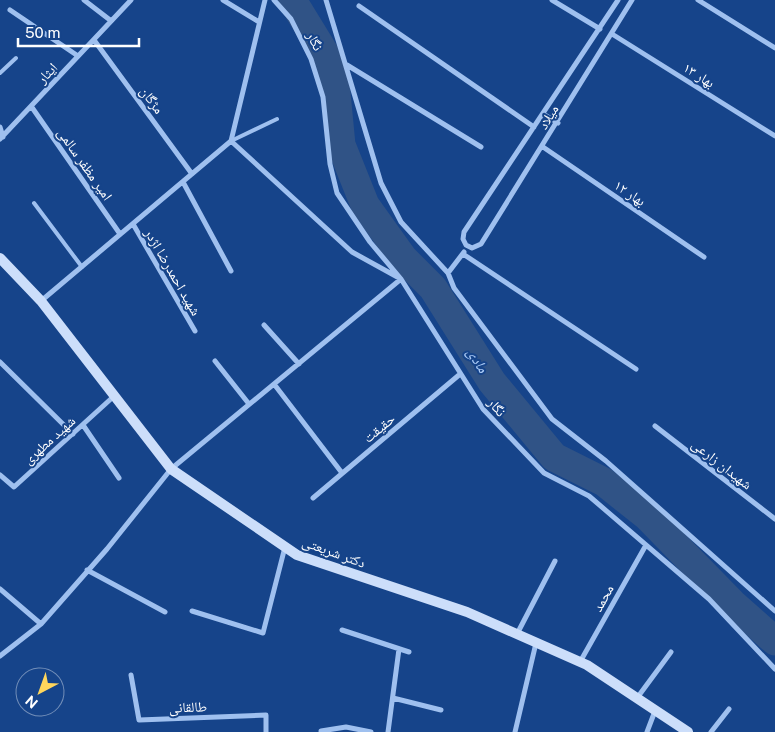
<svg xmlns="http://www.w3.org/2000/svg" width="775" height="732" font-family="'Public Sans','Noto Naskh Arabic',sans-serif">
  <style>
    .lines { fill: none; stroke-linecap: round; stroke-linejoin: round }
    .river { stroke: #305386; stroke-width: 29 }
    .lane { stroke: #9fc0ef; stroke-width: 4 }
    .street { stroke: #9fc0ef; stroke-width: 5 }
    .secondary { stroke: #ccdefa; stroke-width: 10 }
    .labels { text-anchor: middle; dominant-baseline: central; stroke-width: 4; stroke-linejoin: round; paint-order: stroke }
    .street-label { font-size: 14px; fill: #fff; stroke: #16448a }
    .water-label { font-size: 15px; font-style: italic; fill: #aacaf6; stroke: #16448a }
  </style>
  <rect width="100%" height="100%" fill="#16448a"/>
  <g class="lines">
    <path class="river" d="M292,0l32,52 11,31 6,62 24,60 38,53 30,30 59,94 62,75 50,25 44,35 84,86 43,38"/>
    <path class="lane" d="M0,73l16,-15
      M231,141l46,-22
      M34,203l48,64"/>
    <path class="street" d="M84,0l26,20
      M223,0l36,22
      M274,0l17,19 20,40 12,38 7,67 7,29 33,49 31,37 82,130 61,64 45,23 120,103 66,70
      M326,0l55,183 20,39 47,51 6,15 98,131 54,42 169,150
      M552,0l48,29
      M618,0l-154,232 -1,7 3,6 6,3 9,-4 151,-244
      M698,0l77,48
      M359,6l175,121
      M10,10l68,46
      M612,34l163,102
      M94,40l98,134
      M347,65l134,82
      M31,106l89,128
      M543,114l15,9
      M0,127l3,10
      M0,139l131,-139
      M543,147l161,110
      M183,182l48,89
      M133,224l62,107
      M463,254l173,115
      M448,273l16,-21
      M41,301l190,-160 34,-141
      M264,325l35,39
      M215,361l34,43
      M0,362l73,72
      M274,384l68,89
      M83,425l36,53
      M655,426l120,93
      M0,475l14,12 99,-90
      M313,498l146,-123
      M87,570l78,42
      M0,589l41,35
      M192,611l71,22 22,-86
      M342,630l67,22
      M517,634l38,-73
      M0,656l41,-32 66,-75 64,-80 230,-190 -49,-27 -121,-111
      M580,662l66,-117
      M131,675l8,45 127,-5v17
      M393,698l48,12
      M637,698l34,-46
      M321,731l25,-4 25,5
      M388,732l11,-83
      M515,732l21,-89
      M647,732l8,-21
      M711,732l18,-23"/>
    <path class="secondary" d="M0,258l41,43 130,168 126,86 170,57 120,53 101,67"/>
  </g>
  <g class="labels">
    <g class="street-label">
      <text transform="translate(315 41) rotate(63)">نگار</text>
      <text transform="translate(47 73) rotate(-47)">ایثار</text>
      <text transform="translate(699 75) rotate(32)">بهار ۱۳</text>
      <text transform="translate(152 100) rotate(54)">مژگان</text>
      <text transform="translate(548 117) rotate(-59)">میلاد</text>
      <text transform="translate(85 164) rotate(55)">امیر مظفر سالمی</text>
      <text transform="translate(630 193) rotate(34)">بهار ۱۲</text>
      <text transform="translate(173 272) rotate(60)">شهید احمدرضا اژدر</text>
      <text transform="translate(497 407) rotate(50)">نگار</text>
      <text transform="translate(379 428) rotate(-40)">حقیقت</text>
      <text transform="translate(49 440) rotate(-42)">شهید مطهری</text>
      <text transform="translate(722 464) rotate(38)">شهیدان زارعی</text>
      <text transform="translate(334 552) rotate(20)">دکتر شریعتی</text>
      <text transform="translate(603 598) rotate(-61)">محمد</text>
      <text transform="translate(188 707) rotate(-2)">طالقانی</text>
    </g>
    <g class="water-label">
      <text transform="translate(478 360) rotate(58)">مادی</text>
    </g>
  </g>
  <g transform="translate(40 692) rotate(221)"><circle r="24" fill="#16448a" stroke="#738fb9"/>
  <path d="M0-4L9 19L0 12L-9 19Z" fill="#ffd65c"/>
  <text y="-8" font-size="14" font-weight="bold" text-anchor="middle" fill="#ffffff">N</text>
  </g>
  <path d="M18 38v8h121v-8" fill="none" stroke="#ffffff" stroke-width="2.5"/>
  <text x="25" y="38" font-size="15" fill="#ffffff" stroke="#16448a" stroke-width="4" paint-order="stroke">50 m</text>
</svg>
